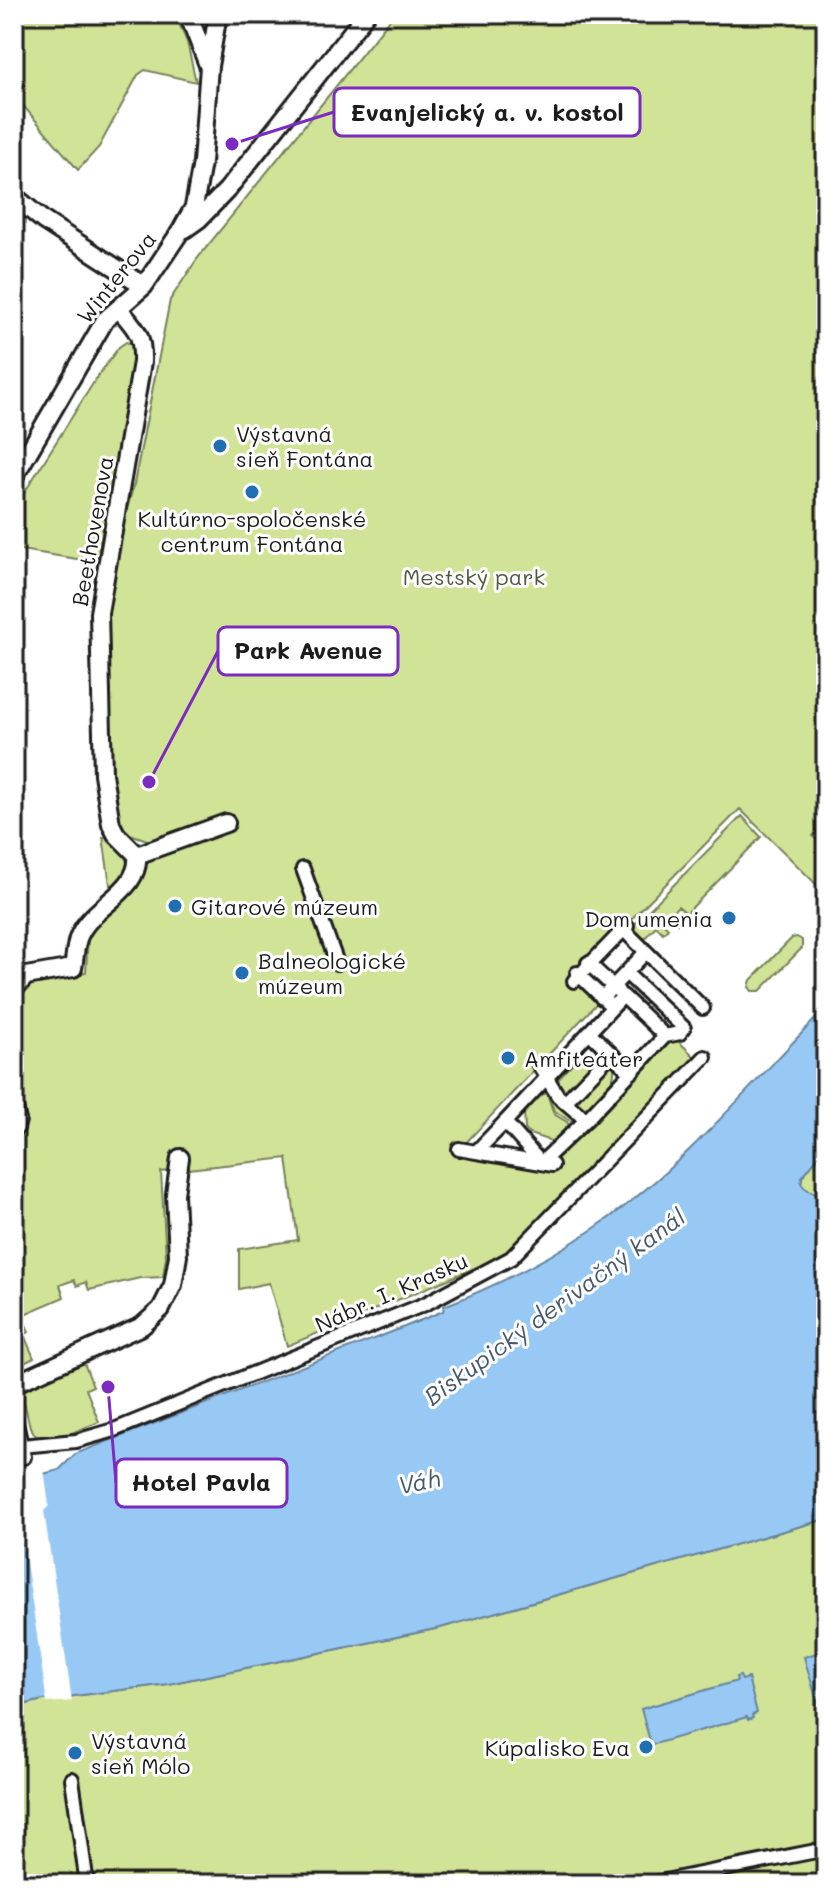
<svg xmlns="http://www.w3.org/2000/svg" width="840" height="1898" font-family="Mali,sans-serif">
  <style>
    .green { fill: #d1e397; stroke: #76805a; stroke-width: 2 }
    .water { fill: #98c9f4; stroke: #66849e; stroke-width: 2 }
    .pier { fill: #fff }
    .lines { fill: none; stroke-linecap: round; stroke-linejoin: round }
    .pedestrian-casing { stroke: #1c1c1c; stroke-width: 18 }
    .minor-casing { stroke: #1c1c1c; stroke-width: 22 }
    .pedestrian { stroke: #fff; stroke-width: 12 }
    .minor { stroke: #fff; stroke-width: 16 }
    .poi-dot { fill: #1f6fb2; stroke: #fff; stroke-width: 3 }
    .labels { text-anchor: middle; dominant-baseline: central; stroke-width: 6; stroke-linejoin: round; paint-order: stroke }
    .street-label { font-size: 22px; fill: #1c1c1c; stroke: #fff }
    .poi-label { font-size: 22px; fill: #1c1c1c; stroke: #fff; text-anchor: start }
    .park-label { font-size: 22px; fill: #525841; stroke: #fff }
    .water-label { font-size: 24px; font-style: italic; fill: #475968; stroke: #fff }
    .leader { fill: none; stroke: #7b2cbf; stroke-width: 3 }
    .callout-dot { fill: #7b2cbf; stroke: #fff; stroke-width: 3 }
    .callout { fill: #fff; stroke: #7b2cbf; stroke-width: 3 }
    .callout-label { font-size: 24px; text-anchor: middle; font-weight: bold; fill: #1c1c1c }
  </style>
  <rect width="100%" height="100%" fill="#fff"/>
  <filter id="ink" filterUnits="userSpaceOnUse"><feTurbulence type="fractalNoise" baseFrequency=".0125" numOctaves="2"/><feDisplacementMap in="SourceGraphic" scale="16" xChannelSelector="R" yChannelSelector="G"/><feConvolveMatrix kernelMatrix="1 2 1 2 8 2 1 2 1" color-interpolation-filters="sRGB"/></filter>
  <g filter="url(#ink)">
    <path class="green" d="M14,14h161l12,28 9,40 -51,-12 -7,5 -39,72 -21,23 -64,-75z
      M394,14h432v808l-13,14 13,14v29l-7,8 -79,-78 -150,152 -16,20 23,22 -137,146 91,16 122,-129 27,26 -194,193 -219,91 -18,-63 -30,6v-40l59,-9 -11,-82 -126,14 5,85 -3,20 -23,1 -51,12 -3,-8 -9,4 -3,-6 -14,5 4,12 -42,18 7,17 -5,3 10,23 -20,10v-225l4,-2c4,-24 -1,-27 -4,-49 -2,-18 2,-102 16,-111 11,-6 42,-7 56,-9l2,-37 12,-20 26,-18 27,-43 -3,-13 -20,-7 -14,-10 -10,-71v-140l7,-54 21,-75 36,-184 27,-41z
      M126,342l6,2 3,7 -12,83 -27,128 -82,-13v-40l83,-132 22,-30z
      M742,816l19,21 -84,86 -1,-2 8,-10 -6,-5 -16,16 6,6 -5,5 -7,-7 -14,15 -12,-12z
      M103,837l12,2c11,16 18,28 6,45l-11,1z
      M797,937l5,3v8l-42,43h-8l-3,-4 2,-7 41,-42z
      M600,1051l4,2 -33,39 -10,3 -5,-12c11,-16 23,-30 44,-32z
      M609,1062l5,1c3,22 -14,36 -30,48l-9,-2 -2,-11z
      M546,1088h4l27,31 -7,2 -15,-10 -7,-14 6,17 13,8 3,5 -16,15 -25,-8 -4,-5 -1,-17 13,-16 8,-2z
      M826,1147v46c-11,0 -18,0 -25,-9l1,-7z
      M84,1363l9,23 -7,3 13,33 -45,18 -18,-4 -6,-9 -9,-38z
      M826,1519v365h-812v-177l29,-7 125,-16 272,-56z"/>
    <path class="water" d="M826,1008v139l-24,30 -1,6c7,10 14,10 25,10v326l-386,109 -272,56 -125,16 -29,7v-226l45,-11 16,-16 327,-126 41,-17 1,-5c54,-21 104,-46 152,-79 87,-59 156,-144 230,-219z
      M826,1650v56l-7,2 -15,-51z
      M740,1676l2,4 6,-2 9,35 -5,2 1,3 -5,2 -1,-3 -96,28 -10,-36 96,-28 -1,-4z"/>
    <path class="pier" d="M44,1469l5,37 -5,5 28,190 -25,2 -33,-222v-5z"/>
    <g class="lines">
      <g class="pedestrian-casing">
        <path id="pedestrian" d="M303,869l34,94
          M624,930l79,78
          M588,963l30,28
          M577,973l30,29
          M626,973l58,55
          M574,981l53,-55
          M602,998l44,-46
          M589,1032l42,41
          M665,1036l-42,-40 -118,126 36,41 45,-43 79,-84 15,-3
          M539,1065l19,31 28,24
          M14,1101l5,19 -2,8
          M565,1102l46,-48
          M459,1149l93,16
          M476,1152l29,-30
          M14,1415l10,42
          M21,1446l55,-5 38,-11 311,-126 86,-46 194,-201
          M72,1779l15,105
          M650,1884l176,-35"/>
      </g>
      <g class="minor-casing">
        <path id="minor" d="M188,14l20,51
          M14,196l30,25 100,65
          M185,229l14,-10 28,-29 139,-176
          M119,309c17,20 24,25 23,53l-43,251 4,161 8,50 5,10 21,21
          M14,477l91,-157 39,-34 36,-54 14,-25 8,-44 7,-97 9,-52
          M14,989l12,-13 47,-8c2,-10 2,-23 6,-32 13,-31 62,-45 58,-81l89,-32
          M14,1384l128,-58 19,-17 12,-24 5,-29 -3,-62 5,-36"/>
      </g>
      <use href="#pedestrian" class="pedestrian"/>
      <use href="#minor" class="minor"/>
    </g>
  </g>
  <g class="poi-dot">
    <circle cx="220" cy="446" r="8"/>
    <circle cx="252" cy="492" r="8"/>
    <circle cx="175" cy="906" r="8"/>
    <circle cx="729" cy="918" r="8"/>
    <circle cx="242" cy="973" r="8"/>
    <circle cx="508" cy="1058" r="8"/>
    <circle cx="646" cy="1747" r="8"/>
    <circle cx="75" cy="1753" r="8"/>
  </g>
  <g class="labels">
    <g class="street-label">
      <text transform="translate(116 277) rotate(-51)">Winterova</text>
      <text transform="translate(92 531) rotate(-80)">Beethovenova</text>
      <text transform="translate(391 1292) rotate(-24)">Nábr. I. Krasku</text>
    </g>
    <g class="poi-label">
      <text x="236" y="433">Výstavná<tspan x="236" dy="25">sieň Fontána</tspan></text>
      <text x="252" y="518" text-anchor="middle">Kultúrno-spoločenské<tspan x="252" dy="25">centrum Fontána</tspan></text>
      <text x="191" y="906">Gitarové múzeum</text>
      <text x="713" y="918" text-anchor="end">Dom umenia</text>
      <text x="258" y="960">Balneologické<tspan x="258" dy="25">múzeum</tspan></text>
      <text x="524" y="1058">Amfiteáter</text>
      <text x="91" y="1740">Výstavná<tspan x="91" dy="25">sieň Mólo</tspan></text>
      <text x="630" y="1747" text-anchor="end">Kúpalisko Eva</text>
    </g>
    <g class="park-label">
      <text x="474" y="576">Mestský park</text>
    </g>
    <g class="water-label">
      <text transform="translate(554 1306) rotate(-36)">Biskupický derivačný kanál</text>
      <text transform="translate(419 1481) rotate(-11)">Váh</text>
    </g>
  </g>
  <path class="leader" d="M232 144L334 112M149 782L218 651M108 1387L116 1483"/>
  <g class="callout-dot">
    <circle cx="232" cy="144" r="8"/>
    <circle cx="149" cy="782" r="8"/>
    <circle cx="108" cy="1387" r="8"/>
  </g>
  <g class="callout">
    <rect x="334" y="88" width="306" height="48" rx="8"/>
    <rect x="218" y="627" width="180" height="48" rx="8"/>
    <rect x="116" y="1459" width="171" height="48" rx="8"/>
  </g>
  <g class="callout-label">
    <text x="487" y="121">Evanjelický a. v. kostol</text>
    <text x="308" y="659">Park Avenue</text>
    <text x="201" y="1491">Hotel Pavla</text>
  </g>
  <rect width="840" height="1898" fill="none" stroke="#fff" stroke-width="48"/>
  <rect x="24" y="24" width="792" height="1850" fill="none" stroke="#1c1c1c" stroke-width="3" filter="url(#ink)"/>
</svg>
